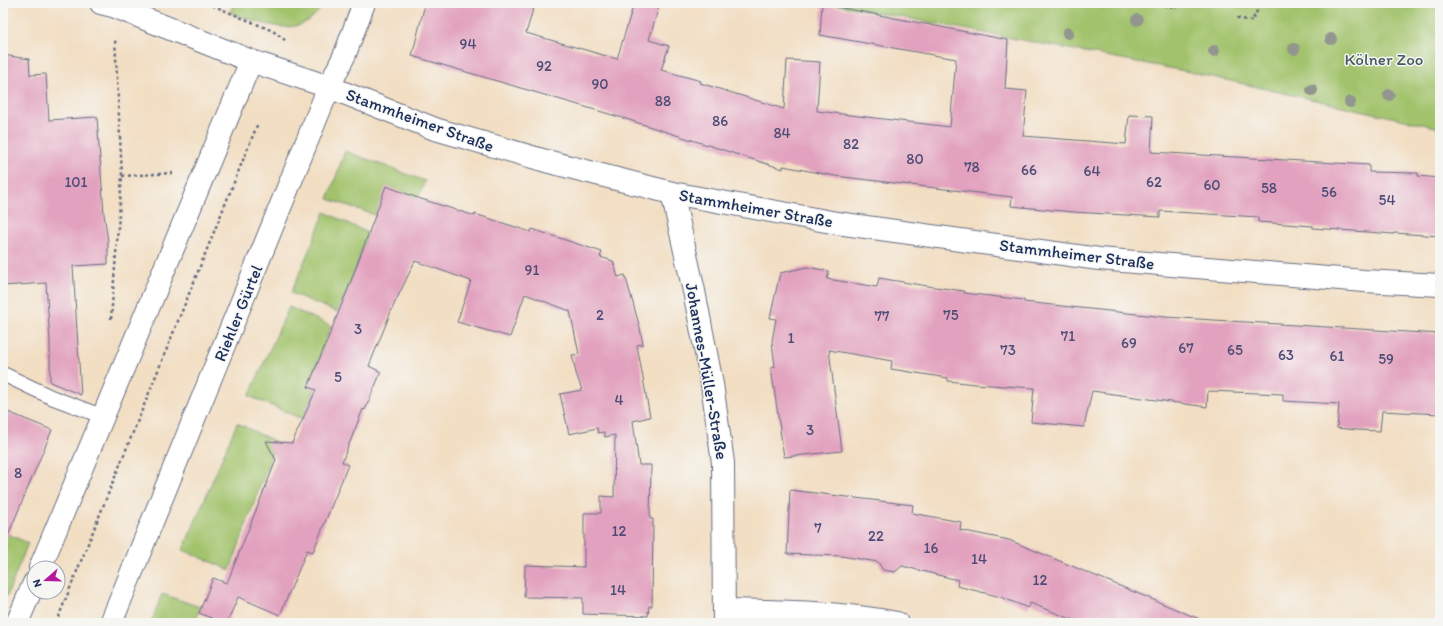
<svg xmlns="http://www.w3.org/2000/svg" width="1443" height="626" font-family="Itim,sans-serif">
  <style>
    .green { fill: #a2c36c; stroke: #5e7965 }
    .building { fill: #e2a1be }
    .lines { fill: none; stroke-linecap: round; stroke-linejoin: round }
    .service-casing { stroke: #666c81; stroke-width: 16 }
    .minor-casing { stroke: #666c81; stroke-width: 24 }
    .tertiary-casing { stroke: #666c81; stroke-width: 24 }
    .path { stroke: #666c81; stroke-width: 2.5; stroke-dasharray: 3 3; stroke-linecap: butt }
    .service { stroke: #fff; stroke-width: 14 }
    .minor { stroke: #fff; stroke-width: 22 }
    .tertiary { stroke: #fff; stroke-width: 22 }
    .tree { fill: #92968e }
    .labels { text-anchor: middle; dominant-baseline: central; stroke-width: 3; stroke-linejoin: round; paint-order: stroke }
    .number-label { font-size: 15px; fill: #4d4c76 }
    .park-label { font-size: 17px; fill: #445b62; stroke: #f6f6f2 }
    .street-label { font-size: 17px; fill: #1b2f5e; stroke: #f6f6f2 }
  </style>
  <rect width="100%" height="100%" fill="#f6f6f2"/>
  <filter id="ink" filterUnits="userSpaceOnUse"><feTurbulence type="fractalNoise" baseFrequency=".025" numOctaves="2"/><feDisplacementMap in="SourceGraphic" scale="8" xChannelSelector="R" yChannelSelector="G"/><feConvolveMatrix kernelMatrix="1 2 1 2 8 2 1 2 1" color-interpolation-filters="sRGB"/></filter>
  <filter id="wash" filterUnits="userSpaceOnUse"><feTurbulence type="fractalNoise" baseFrequency=".012" numOctaves="4" result="noise"/><feDisplacementMap in="SourceGraphic" scale="16" xChannelSelector="R" yChannelSelector="G"/><feGaussianBlur stdDeviation="0.9" result="paint"/><feColorMatrix in="noise" values="0 0 0 0 0 0 0 0 0 0 0 0 0 0 0 0 0 1.4 0 .05"/><feComposite in="paint" operator="in"/></filter>
  <g filter="url(#wash)">
    <rect width="100%" height="100%" fill="#f2dec3"/>
    <path class="green" d="M231,3h93c-23,40 -59,20 -94,10l3,-8z
      M827,3h613v125l-250,-56z
      M345,151l80,30 -7,17 -43,17 -47,-16z
      M325,212l43,21 -20,56 -11,23 -46,-19z
      M289,307l42,19 -23,61 7,3 -13,29 -53,-23z
      M237,423l39,19 -46,128 -47,-20z
      M3,532l25,11 -21,53 -4,-1z
      M162,594l38,13 -5,16h-44z"/>
    <g id="blocks">
      <path class="building" d="M436,3h99l-9,30 91,26 17,-56h26l-11,37 20,6 -8,24 40,11 -1,2 84,26 3,-49 33,2 -3,49 133,16 6,-68 -136,-24 2,-31 186,36 -3,49 22,2 -4,45 103,8 3,-29 24,1 -2,36 218,13v7l49,1v3l22,2v58l-46,-3v1l-81,-6v-2l-55,-4v-5l-98,-6v6l-87,-5 -62,-6 1,-9 -177,-21 -52,-10v3l-157,-50 -214,-63 13,-52z
        M3,55l26,4 1,16 16,-1 3,46 48,-3 7,97 4,27v23l-35,2 8,129 -31,-13v-41l-4,-58 -43,3z
        M386,186l32,12 57,18v-2l56,18 1,-3 70,23 -2,5 13,4 5,16 7,-2 15,53 3,16 -6,1 13,72 -17,4 6,44h12l-1,54h3l-1,87h-3l-1,10 -65,-2v-16l-59,-1 1,-32 59,2v-54h17v-17l13,1 1,-62 -10,2 -1,-5 -6,1 -1,-5 -28,6 -9,-40 22,-4 -6,-17 -4,-18 7,-1 -9,-43 -45,-17 -15,43 -53,-15 14,-41 -56,-20 -23,48 -23,57 12,6 -16,38 -2,-1 -21,53 6,3 -35,87 -6,-2 -27,65 -42,-18 -11,26h-4l-24,-10 14,-35 14,5 42,-105 7,-18 -10,-19 26,2 24,-53 -8,-3 40,-98z
        M807,267l22,4 -2,8 50,8 2,-9 42,7 43,6v2l60,7v2l141,15 275,17v80l-58,-3 -2,20 -23,-1 -20,-2 2,-24 -56,-3v-7l-75,-3 -1,16 -115,-16 -8,36 -53,-5 3,-34 -59,-4 -27,-3v-3l-57,-9 1,-8 -63,-11 13,101 -58,6 -13,-89 4,-1 -3,-26 4,-22 -6,-1 10,-45z
        M3,410l49,20 -48,115h-1z
        M790,490l123,15 -1,8 49,9 -1,8 49,10 200,83h-128l-51,-20 -2,5 -27,-11 -44,-11 1,-6 -56,-14 -7,6 -12,-2 -5,-8 -37,-6 -54,-2z"/>
    </g>
  </g>
  <g filter="url(#ink)">
    <use href="#blocks" fill-opacity="0" stroke="#666c81" stroke-width="1"/>
    <g class="lines">
      <g class="service-casing">
        <path id="service" d="M3,374l48,23 53,20"/>
      </g>
      <g class="minor-casing">
        <path id="minor" d="M329,87l16,-33 19,-51
          M672,193l22,98 18,93 11,79 1,160
          M40,568l211,-507
          M725,610c57,1 115,2 172,13
          M17,623l17,-40"/>
      </g>
      <g class="tertiary-casing">
        <path id="tertiary" d="M101,3l12,3 138,55 78,26 106,42 111,32 126,32 165,30 262,36 265,22 76,4
          M111,623l218,-536"/>
      </g>
      <path class="path" d="M207,3l66,28 12,9
        M1153,3l24,5
        M1237,18l15,3 9,-18
        M122,176l51,-3
        M111,319l11,-143 -7,-138
        M56,623l202,-500"/>
      <use href="#service" class="service"/>
      <use href="#minor" class="minor"/>
      <use href="#tertiary" class="tertiary"/>
    </g>
    <g class="tree">
      <circle cx="1137" cy="20" r="6"/>
      <circle cx="1068" cy="33" r="6"/>
      <circle cx="1331" cy="39" r="6"/>
      <circle cx="1294" cy="49" r="6"/>
      <circle cx="1214" cy="51" r="6"/>
      <circle cx="1312" cy="90" r="6"/>
      <circle cx="1389" cy="95" r="6"/>
      <circle cx="1350" cy="102" r="6"/>
    </g>
  </g>
  <g class="labels">
    <g class="number-label">
      <text x="468" y="44">94</text>
      <text x="544" y="66">92</text>
      <text x="600" y="84">90</text>
      <text x="663" y="101">88</text>
      <text x="720" y="121">86</text>
      <text x="782" y="133">84</text>
      <text x="851" y="144">82</text>
      <text x="915" y="159">80</text>
      <text x="972" y="167">78</text>
      <text x="1029" y="170">66</text>
      <text x="1092" y="171">64</text>
      <text x="76" y="182">101</text>
      <text x="1154" y="182">62</text>
      <text x="1212" y="185">60</text>
      <text x="1269" y="188">58</text>
      <text x="1329" y="192">56</text>
      <text x="1387" y="200">54</text>
      <text x="532" y="270">91</text>
      <text x="600" y="315">2</text>
      <text x="951" y="315">75</text>
      <text x="882" y="316">77</text>
      <text x="358" y="329">3</text>
      <text x="1068" y="336">71</text>
      <text x="791" y="338">1</text>
      <text x="1129" y="343">69</text>
      <text x="1186" y="348">67</text>
      <text x="1008" y="350">73</text>
      <text x="1235" y="350">65</text>
      <text x="1286" y="355">63</text>
      <text x="1337" y="356">61</text>
      <text x="1386" y="359">59</text>
      <text x="338" y="377">5</text>
      <text x="619" y="400">4</text>
      <text x="810" y="430">3</text>
      <text x="18" y="473">8</text>
      <text x="818" y="528">7</text>
      <text x="619" y="531">12</text>
      <text x="876" y="536">22</text>
      <text x="931" y="548">16</text>
      <text x="979" y="559">14</text>
      <text x="1040" y="580">12</text>
      <text x="618" y="590">14</text>
    </g>
    <g class="park-label">
      <text x="1384" y="59">Kölner Zoo</text>
    </g>
    <g class="street-label">
      <text transform="translate(420 120) rotate(20)">Stammheimer Straße</text>
      <text transform="translate(756 208) rotate(10)">Stammheimer Straße</text>
      <text transform="translate(1077 254) rotate(7)">Stammheimer Straße</text>
      <text transform="translate(238 313) rotate(-68)">Riehler Gürtel</text>
      <text transform="translate(707 371) rotate(80)">Johannes-Müller-Straße</text>
    </g>
  </g>
  <rect width="1443" height="626" fill="none" stroke="#f6f6f2" stroke-width="16"/>
  <g transform="translate(46 580) rotate(250)"><circle r="19" fill="#f6f6f2" stroke="#9ea6b7"/>
  <path d="M0-3L7 15L0 10L-7 15Z" fill="#b5179e"/>
  <text y="-6" font-size="11" font-weight="bold" text-anchor="middle" fill="#1b2f5e">N</text>
  </g>
</svg>
